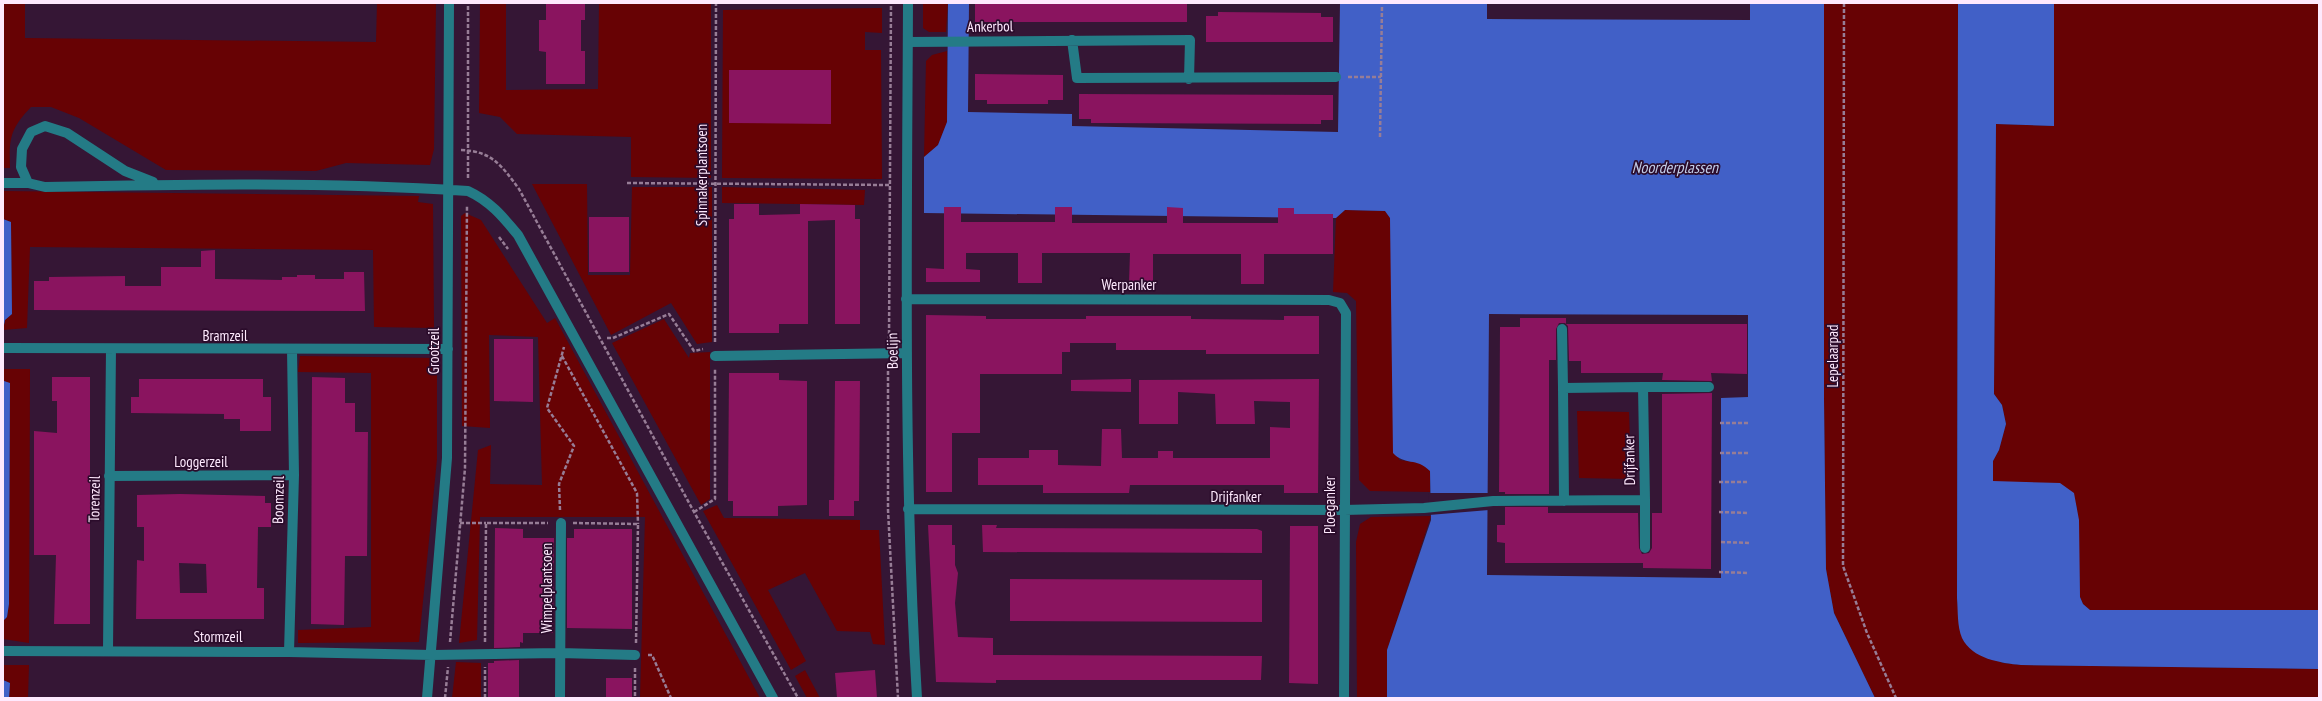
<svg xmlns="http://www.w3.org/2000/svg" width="2322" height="701" font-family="'PT Sans Narrow',sans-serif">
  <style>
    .green { fill: #670204 }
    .water { fill: #4160c7; fill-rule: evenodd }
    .pier { fill: #351635 }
    .building { fill: #8a145f; fill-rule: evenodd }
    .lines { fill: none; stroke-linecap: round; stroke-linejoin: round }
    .path { stroke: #977d96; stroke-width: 2.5; stroke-dasharray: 4 2; stroke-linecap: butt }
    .minor { stroke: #247b86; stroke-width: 10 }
    .labels { text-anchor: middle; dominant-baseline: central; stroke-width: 3.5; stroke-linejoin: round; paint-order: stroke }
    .street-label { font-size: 15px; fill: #fee9fd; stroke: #2b0c2b }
    .water-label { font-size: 16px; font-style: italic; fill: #c4cfea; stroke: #2b0c2b }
  </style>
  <rect width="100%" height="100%" fill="#351635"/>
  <path class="green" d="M3,3h22v35l351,4 1,-39h59l-2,146 -4,16 -84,-2 -30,8 -150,-1 -87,-52 -28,-11h-20c-21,22 -22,31 -21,61h-7z
    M480,3h26v87l92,-1 1,-86h112v175l-80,-1v-40l-114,-3 -17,-17 -21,-4z
    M923,3h25l-2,29h-17l-6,-4z
    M1824,3h134l-1,595 3,27 42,38 19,2 298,4v29h-444l-41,-85 -8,-44 -2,-171z
    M2054,3h265v607h-229l-7,-6 -3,-7 -3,-91 -84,-25v-20l6,-11 7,-26 -4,-19 -8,-11 2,-270 58,2z
    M882,8v25l-17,-1v18h16l1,129 -160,-1 1,-168z
    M947,51v71l-9,23 -14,12 2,-96 6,-6z
    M532,184h55l1,91h42l2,-88h80v155l-15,2 -26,-41 -60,32z
    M722,187l143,3 -1,15 -142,-2z
    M3,191l416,5 -1,6 15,2 1,124 -60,-1 -1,-77 -343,-3 -3,81 -24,2 2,-10 7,-6 -1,-92 -8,-3z
    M1345,210l40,1 5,7 9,242 23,3 8,8v21l-60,-1 -11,-11 -3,-179 -9,-8 -14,-1 3,-74z
    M465,213l16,7 66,103 8,-5 205,380h-120l5,-181h-165l-3,123 -18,3 19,-193 13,-5 -1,39 52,1 -4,-148 -49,-2 1,93 -28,-2 -1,-210z
    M664,319l25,39 1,-5 20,-1v147l-9,6 -89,-162z
    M300,356l137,2v101l-18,183 -121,1v-13l73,-3v-254l-73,-1z
    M3,369h27l-1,274 -26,-4 1,-19 3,-3 2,-13 1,-220 -6,-3z
    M1577,411l52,1 2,67 -52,-1z
    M717,505l7,13 136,2v10h19l6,115 -12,-1 -3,-12 -33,-1 -32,-58 -37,17 38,71 -15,9 -88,-159z
    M1431,516l-44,134v48h-30l-1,-156 4,-18 11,-7z
    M456,662l25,1v35h-29z
    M3,665h26l-1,33h-19l1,-15 -7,-3z
    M805,670l15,28h-13l-12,-22z"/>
  <path class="water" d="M948,3h21l-1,109 104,2v12l266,6 2,-129h147v16l263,1v-17h74v395l2,171 8,44 41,85h-488v-48l44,-130 -1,-49c-14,-14 -25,-5 -37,-18l-3,-235 -5,-7 -40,-1 -9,8 -412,-5v-56l14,-12 9,-23zM1489,314l259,1v82l-27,1v180l-234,-3z
    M1958,3h96v123l-58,-2 -2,270 8,11 4,19 -7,26 -6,11v20l67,2 14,10 5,27 1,77 3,7 7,6h229v59l-298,-4c-20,-2 -49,-6 -59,-27 -5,-11 -4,-28 -5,-40z
    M3,219l8,3 1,92 -7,6 -1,5z
    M3,374l1,7 6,2 -1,221 -2,13 -3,3 -1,5z
    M3,680l7,3 -1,15h-6z"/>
  <path class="pier" d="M1428,493h61v17l-60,5z"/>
  <path class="building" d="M546,3h39v17h-4v31h4v33h-39v-32l-7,-1v-31h7z
    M975,3h212v19h-212z
    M1218,12l103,1v4h12v25h-127v-26h12z
    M729,70h102v54l-102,-1z
    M975,74l88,1v25h-15v4h-61v-4h-12z
    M1079,94l254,1v25h-12v4l-230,-1v-4h-12z
    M734,204h25v11l41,-1v-10l55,1v14h5v105h-25v-104l-27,1v103h-29v9h-50v-114h5z
    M944,207h17v15h94v-15h17v16h95v-16l16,1v15h95v-15h16v6h39v40h-69v30h-23v-30h-88v29h-24l1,-30h-88v30h-24v-30h-52v16l14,1v12h-54v-14l18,1z
    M589,217h40v55h-40z
    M215,250v29l67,1v-3h15v-2h18v4h29v-7h20l1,39 -331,-1v-29h15v-4l76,-1v10h36v-19h40v-16z
    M926,315l60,1v3h100v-3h105v3l93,1v-4h35v38h-113v-4h-90v-7h-46v9h-8v22h-82v59h-28v59h-26z
    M1520,318h46v6h181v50l-36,-1 1,8 -50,-1 1,-7h-82v-12h-12l-1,-35 -3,-3h-6l-3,6v31h-7v134h-44v-2h-6l1,-165h20z
    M494,339h39v63l-39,-1z
    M729,373h50v7l28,1v124l-29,1v10h-45v-15h-5z
    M52,377h38v247h-36l2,-69h-22v-124l23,2v-32h-5z
    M312,377l33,1v25h10v29h13l-1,124h-22l-1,69 -33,-1z
    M139,379h124v18h8v34h-31v-12h-16v-5l-93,-1v-16h8z
    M1131,379v13l-60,-1v-11z
    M1319,379l-1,114h-34v-8h-154l-1,8h-86v-8h-65v-27h51v-8h29v15l43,1 1,-37h19l1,29h36v-7h15v7h97v-31l20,1v-26l-36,-1 1,23h-39l-1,-30 -37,-2v32h-39v-44z
    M835,381h25l-1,120h-5v15h-25v-16h5z
    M1712,393l-1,176 -68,-1v-5h-138v-20l-8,-1v-17h8v-18h43v6h90l1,35 3,6 7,-1 3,-5v-35h10v-119z
    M180,494l85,2v7h6v24h-13l-1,61h7v31h-128l1,-59 7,1v-34h-7v-32zM179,563l27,1 1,29h-27z
    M928,525h24v20h3v20l3,8 -3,30 3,34 35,1v17l269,1 -1,24h-265v3l-60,-1z
    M982,525h15l-1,3 261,1 5,2v22l-279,-1z
    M1290,526h28v158l-29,-1z
    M495,528l28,1v9h31l-1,95h-30v10l-3,-1v5l-26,1z
    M574,529h58v100l-65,-1v-90h7z
    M1010,579l252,1v42l-252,-1z
    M519,660v38h-31v-35h6v-2z
    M875,670l2,28h-40l-2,-25z
    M606,678h26v20h-26z"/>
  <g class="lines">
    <path class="path" d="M1844,3l-1,563 24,67 29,65
      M1348,77h33
      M1380,137l2,-132
      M461,150c31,1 41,16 58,39l175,323 104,186
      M468,178v-175
      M627,183l262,2
      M499,237l9,12
      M607,338h6l56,-24 25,37 9,-2
      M889,340l2,-337
      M715,342l1,-339
      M562,356l75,137 1,31
      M888,365v145l10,188
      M1720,423h29
      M1720,453h29
      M1719,482h29
      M560,510l-1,-26 15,-38 -27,-38 17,-61
      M694,512l21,-13v-130
      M1719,512l29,1
      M460,523h26
      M573,523l65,1 -2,119
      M1721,542l29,1
      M1719,572l29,1
      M450,642l15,-174 2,-263
      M485,642l1,-119h62
      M648,655h4l19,43
      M635,668v30
      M445,698l3,-31
      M485,698v-31"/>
    <path class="minor" d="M908,3c-1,232 -5,463 9,695
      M1072,40l5,38 259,-1
      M908,42l282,-2 -1,39
      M3,183h25l17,4c141,-3 282,-5 423,4 22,10 35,26 50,44l255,463
      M28,183l-7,-16 1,-18 9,-17 14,-6 22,7 58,38 28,11
      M906,299l423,1 11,3 6,10 -2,385
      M1562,329l1,59
      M3,348l445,1
      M715,356l192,-3
      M1643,387h66
      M109,476l185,-1
      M1645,500v48
      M908,509l436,1 80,-2 69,-7 152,-1 -2,-113 -80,1 1,113
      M108,650l3,-301
      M3,651l286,1 143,3 128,-2 75,2
      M289,652l5,-177 -2,-125
      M427,698l20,-240 2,-455
      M560,698l1,-175"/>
  </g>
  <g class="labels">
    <g class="street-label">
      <text transform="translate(990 26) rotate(-1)">Ankerbol</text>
      <text transform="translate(701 175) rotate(-90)">Spinnakerplantsoen</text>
      <text x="1129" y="284">Werpanker</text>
      <text x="225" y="335">Bramzeil</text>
      <text transform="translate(433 351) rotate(-90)">Grootzeil</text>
      <text transform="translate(892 351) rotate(-91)">Boelijn</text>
      <text transform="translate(1832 356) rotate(-90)">Lepelaarpad</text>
      <text transform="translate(1629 460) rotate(-91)">Drijfanker</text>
      <text x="201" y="461">Loggerzeil</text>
      <text x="1236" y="496">Drijfanker</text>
      <text transform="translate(94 499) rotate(-89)">Torenzeil</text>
      <text transform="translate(278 500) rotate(-89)">Boomzeil</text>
      <text transform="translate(1329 505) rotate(-90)">Ploeganker</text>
      <text transform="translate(546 588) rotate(-90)">Wimpelplantsoen</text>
      <text x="218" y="636">Stormzeil</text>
    </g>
    <g class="water-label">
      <text x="1675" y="167">Noorderplassen</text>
    </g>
  </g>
  <rect width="2322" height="701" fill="none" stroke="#fee9fd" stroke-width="8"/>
</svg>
